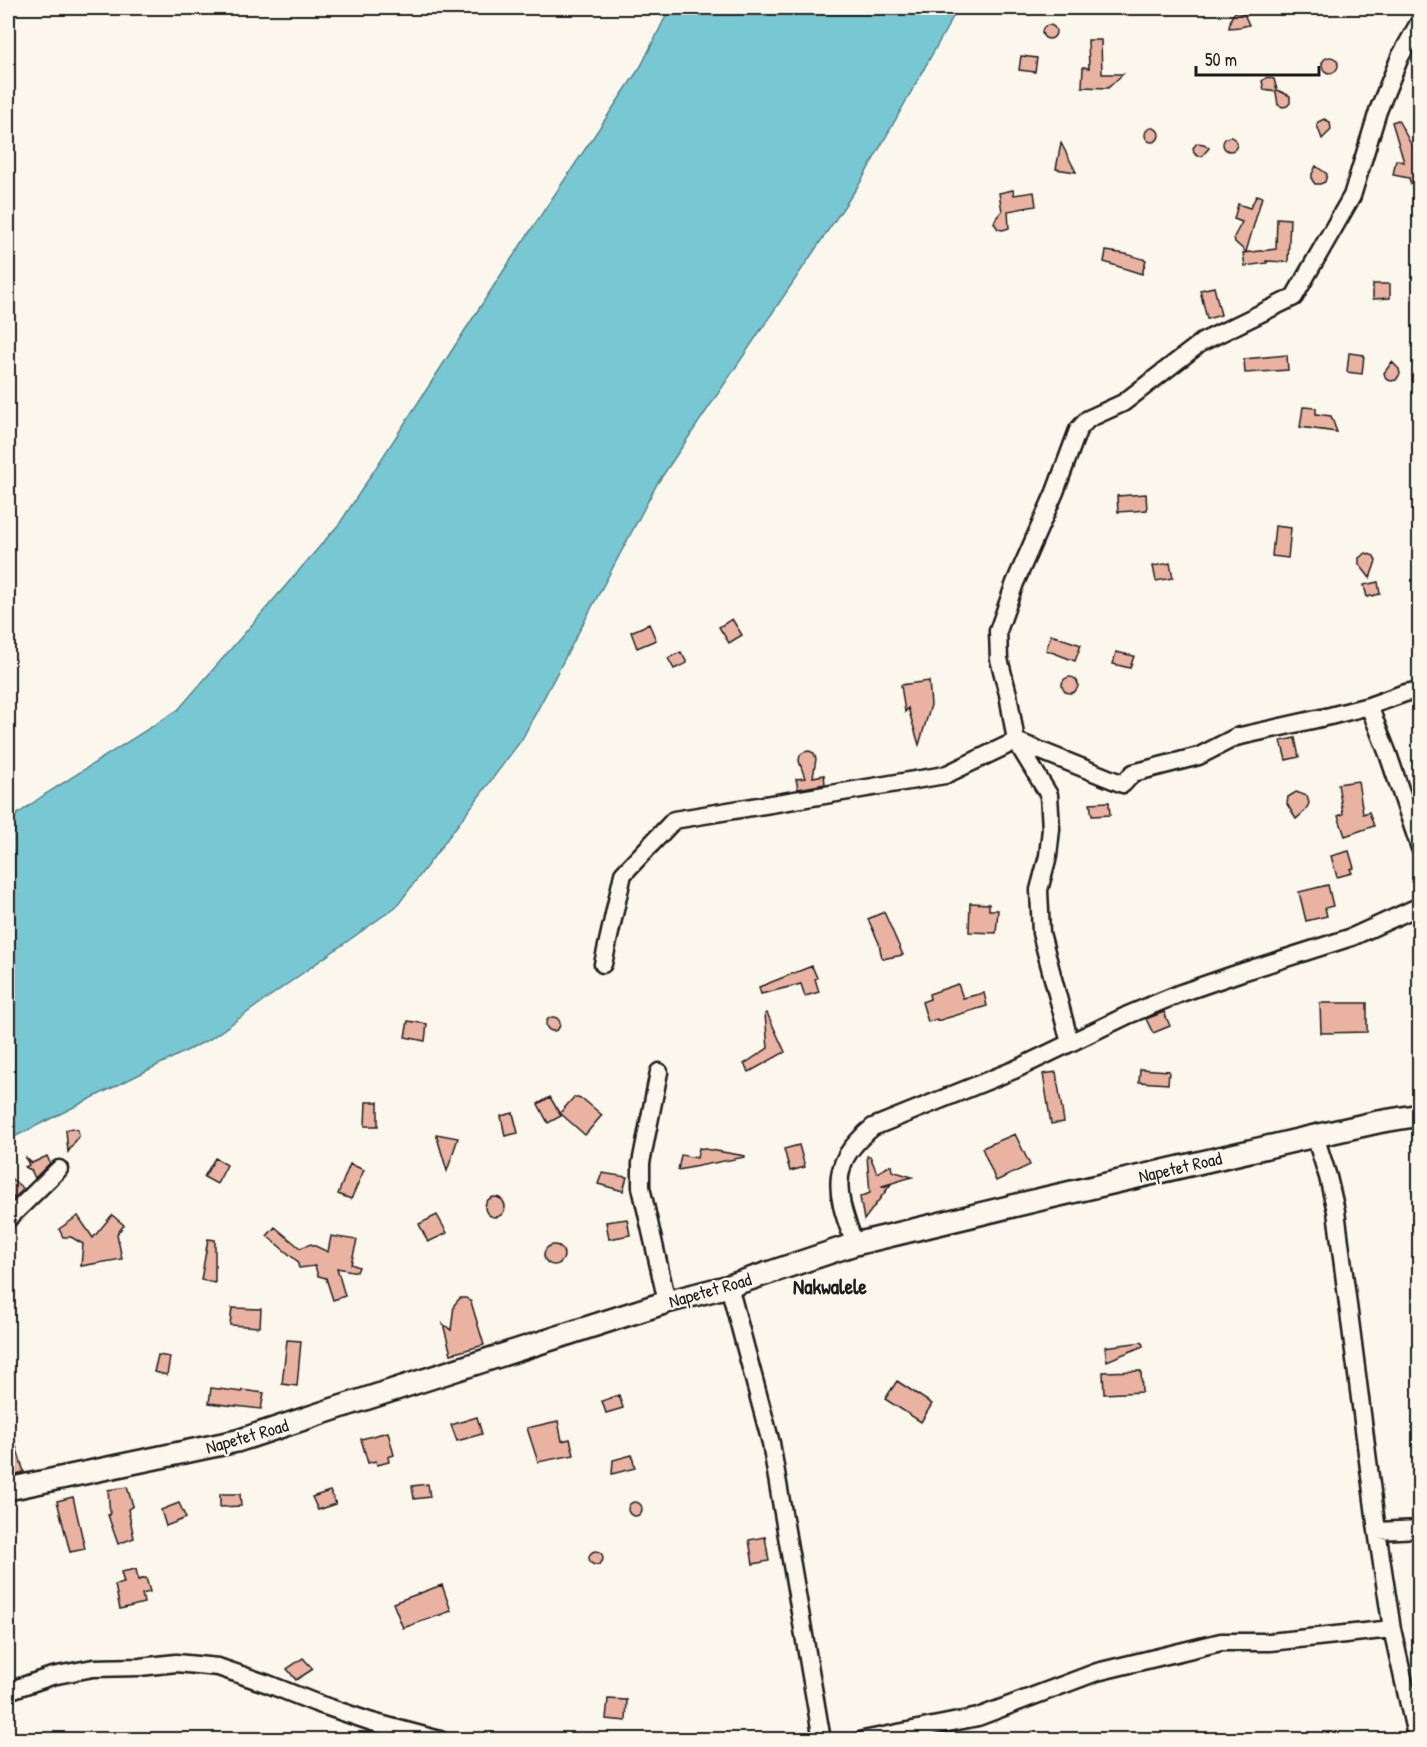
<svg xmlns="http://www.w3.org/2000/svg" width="1427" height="1747" font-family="'Patrick Hand',sans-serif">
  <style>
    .water { fill: #78c8d4; stroke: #53838a; stroke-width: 1.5 }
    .building { fill: #eab2a1; stroke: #1c1c1c; stroke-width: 1.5 }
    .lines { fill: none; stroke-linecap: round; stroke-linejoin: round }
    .minor-casing { stroke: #1c1c1c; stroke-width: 21 }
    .major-casing { stroke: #1c1c1c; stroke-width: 26 }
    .minor { stroke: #fbf7ec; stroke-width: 16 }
    .major { stroke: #fbf7ec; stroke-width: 21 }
    .labels { text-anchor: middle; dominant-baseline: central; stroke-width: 4.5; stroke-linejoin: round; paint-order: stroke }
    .street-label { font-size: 18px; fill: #1c1c1c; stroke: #fbf7ec }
    .quarter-label { font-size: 21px; font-weight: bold; fill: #1c1c1c; stroke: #fbf7ec }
  </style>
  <rect width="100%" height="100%" fill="#fbf7ec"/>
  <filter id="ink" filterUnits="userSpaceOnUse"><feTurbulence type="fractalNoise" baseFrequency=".0167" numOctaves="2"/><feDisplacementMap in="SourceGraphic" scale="12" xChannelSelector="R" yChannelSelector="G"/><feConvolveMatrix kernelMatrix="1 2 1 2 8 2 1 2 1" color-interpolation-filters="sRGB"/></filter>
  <g filter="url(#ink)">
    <path class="water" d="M670,8h288l-98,175 -203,301 -135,255 -125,167 -187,133 -202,101v-319l36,-26 134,-85 162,-187 166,-256 135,-201z"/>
    <path class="building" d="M1235,12l9,2 5,11 -9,2 -11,1 2,-10z
      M1042 32a7 7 0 1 1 14 0a7 7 0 1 1-14 0Z
      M1088,40h13l1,34h21l-15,14 -26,-1 1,-20 6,1z
      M1021,56l16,2 -2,14 -16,-2z
      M1322 65a8 8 0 1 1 16 0a8 8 0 1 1-16 0Z
      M1267,77l7,2 3,11 13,6v7l-3,3 -4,1 -5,-2 -2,-13 -12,-2 -2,-9z
      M1324,119l6,3 1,8 -9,9 -5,-14 1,-3z
      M1398,120l13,24 8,2 -7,42 -3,-10 -16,-3 3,-15 8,2 -12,-40z
      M1145 135a7 7 0 1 1 14 0a7 7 0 1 1-14 0Z
      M1223 144a7 7 0 1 1 14 0a7 7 0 1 1-14 0Z
      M1061,143l15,29 -20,-3z
      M1197,143l7,1 5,4 -7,8h-4l-4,-3 -1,-5z
      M1316,166l11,8 -2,8 -5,2h-5l-3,-4v-6z
      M1013,190l1,5 20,-3 2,14 -28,5 1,17 -6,2 -5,-1 -4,-6 2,-5 6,-7 -3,-18z
      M1257,195l5,2 -16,55 -11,-10 -1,-5 8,-15 -8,-3 4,-15 12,4z
      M1277,218l13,1 -2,43 -22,-1 1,2 -22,3 -2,-13 33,-4z
      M1106,251l20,3 20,6 -4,14 -38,-12z
      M1373,284h17v14l-17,1z
      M1214,287l7,28 -14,4 -7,-29z
      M1349,353l15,2 -2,19 -15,-2z
      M1287,355l1,15 -43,3 -1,-14z
      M1392,362l7,7 1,5 -4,6 -5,1 -5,-2 -2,-6z
      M1303,407l13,1v6l15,2 6,16 -37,-5z
      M1146,494l1,16 -29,2 -1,-16z
      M1275,526l16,2 -3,30 -16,-2z
      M1366,553l8,3 2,5 -6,17 -11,-14v-6z
      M1170,563l3,15 -17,3 -3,-15z
      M1378,582l2,12 -13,3 -3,-12z
      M732,619l10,16 -13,8 -10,-16z
      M649,624l7,16 -19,8 -6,-16z
      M1051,635l30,10 -6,16 -29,-11z
      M681,652l6,11 -13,6 -6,-11z
      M1116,652l18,4 -4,12 -17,-4z
      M1062 685a8 8 0 1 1 16 0a8 8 0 1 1-16 0Z
      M929,681l2,24 -12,40 -11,-37 -3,4 -4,-27z
      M1295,738l4,19 -13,3 -5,-19z
      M809,751l5,2 2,6 -3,18 11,-2 1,9 -27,5 -2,-10 9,-1 -6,-17 1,-6 4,-3z
      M1358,781l5,33 6,-2 5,14 -29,10 -7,-20 5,-2 -5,-30z
      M1296,792l11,4 2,7 -3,7 -10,9 -9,-15 1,-7z
      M1109,802l1,13 -18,1 -2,-13z
      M1349,851l5,17 -4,1 2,4 -15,4 -6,-21z
      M1328,885l5,21 -8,2 2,8 -21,5 -7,-29z
      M970,903l19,1v6h9l-2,23 -27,-1z
      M884,912l19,43 -21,4 -3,-16 -11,-24z
      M812,966l5,12 -2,1 4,13 -14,4 -4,-12 -40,10 -2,-7z
      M958,984l5,14 21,-5 3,13 -50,15v-2l-9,3 -6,-20 8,-3 -1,-5z
      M1320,1003h47v29l-46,1z
      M1164,1012l6,14 -17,7 -7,-14z
      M767,1013l18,39 -36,20 -5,-8 24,-16 -3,-34z
      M546 1024a7 7 0 1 1 14 0a7 7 0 1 1-14 0Z
      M408,1021l19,3 -2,17 -20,-4z
      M1140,1069l29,2 -1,13 -29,-2z
      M1056,1072l8,50 -13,2 -8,-50z
      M550,1097l11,19 -13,7 -10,-19z
      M574,1097l10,3 18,15 -17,20 -25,-22z
      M366,1102h12v24h-13z
      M513,1113l5,20 -13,3 -4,-20z
      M72,1128l6,2 1,6 -11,16 -2,-22z
      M436,1134l22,4 -11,33z
      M1015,1134l15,31 -34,16 -14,-33z
      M799,1145l6,22 -15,4 -6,-22z
      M699,1148l46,8v1l-67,13 3,-15 16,3z
      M47,1156l3,7 -15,15 -4,-8 -6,-3 4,-2 -4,-8 7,6z
      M867,1156h3l7,17 14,-8 1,6 20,6 -30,9 1,1 8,-3 -27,36 -4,-23 10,-4z
      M215,1158l12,7 -10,19 -13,-7z
      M350,1164l14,6 -13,29 -13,-5z
      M602,1173l25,4 -4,14 -25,-7z
      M8,1176l16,13 -10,9 -6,-6z
      M485 1207a10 10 0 1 1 20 0a10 10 0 1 1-20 0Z
      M112,1215l12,10 -7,9 5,25 -41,7 2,-22 -12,-7h-8l-4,-8 19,-13 15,22z
      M437,1215l10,18 -19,9 -9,-18z
      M627,1219l3,16 -21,4 -3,-17z
      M275,1227l25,21 11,-4 17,8 3,-16 26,4 -6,24 8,3 -2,5 -20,-4 8,28 -12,4 -7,-22 -8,-2 -3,-10 -16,2 -2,-7 -30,-25z
      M208,1239l7,1v43l-14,-3z
      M544 1255a10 10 0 1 1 20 0a10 10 0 1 1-20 0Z
      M460,1298h6l5,4 13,43 -33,9 -8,-30 8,6 3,-25z
      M232,1308l29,1 -1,18 -30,-2z
      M287,1340l14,1 -4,45 -15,-2z
      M1142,1342l1,4 -36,15 -2,-14z
      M158,1355l12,2 -3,18 -13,-3z
      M1141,1371l1,21 -38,2 -1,-22z
      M897,1381l35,23 -11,18 -36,-23z
      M211,1388l31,4v-2l22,3 -3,16 -52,-6z
      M619,1395l4,13 -17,5 -4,-12z
      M477,1417l5,17 -25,7 -6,-16z
      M558,1421l4,20 8,-2 4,16 -36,7 -11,-34z
      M11,1430l13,42 -16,4v-45z
      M388,1432l6,23 -6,2 1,5 -12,3 -1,-4 -8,2 -7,-24z
      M632,1455l3,13 -23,6 1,-14z
      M428,1484l2,13 -16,2 -2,-13z
      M127,1487l6,19 -5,3 6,29 -16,6 -10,-29h2l-2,-25z
      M330,1491l6,13 -18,6 -6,-13z
      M220,1494h20l1,12 -21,1z
      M73,1497l12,52 -15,3 -13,-51z
      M628 1509a7 7 0 1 1 14 0a7 7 0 1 1-14 0Z
      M179,1503l7,15 -20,8 -5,-16z
      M765,1537l4,24 -16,3 -4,-24z
      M589 1558a7 7 0 1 1 14 0a7 7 0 1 1-14 0Z
      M136,1569l2,11 8,-2 4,14 -8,2 2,9 -24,6 -5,-24 9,-2 -3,-11z
      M442,1585l9,26 -48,17 -10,-25z
      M303,1658l10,11 -17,11 -9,-11z
      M608,1699l19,1 -1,21 -20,-2z"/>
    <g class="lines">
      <g class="minor-casing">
        <path id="minor" d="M1369,706l19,48 32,94
          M603,964l20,-90 51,-54 271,-45 71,-34 107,43 10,-11 66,-17 37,-19 94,-21 39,-10 36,-13 15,-3
          M1070,1043l-29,-110 -2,-43 9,-34 3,-27 -2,-34 -33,-54 -8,-47 -9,-35 -1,-28 17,-48 40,-91 23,-62 10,-11 35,-16 79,-61 92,-45 58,-101 26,-85 22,-54 20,-36
          M659,1072l-18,91v24l26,115
          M1315,1136l13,41 8,34 41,320 15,98 25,111
          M8,1219l51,-50
          M855,1244c-9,-23 -21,-52 -13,-77 4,-16 19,-30 31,-40l141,-57 114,-55 53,-22 58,-20 113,-36 68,-31
          M729,1286l42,157 51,297
          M1377,1531l43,-2
          M8,1691l44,-15 41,-8 47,-1 36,-4 42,4 50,17 48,19 56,19 68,18
          M863,1740l115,-23 119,-45 124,-30h49l122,-13"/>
      </g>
      <g class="major-casing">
        <path id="major" d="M8,1489l229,-48 97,-32 333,-107 62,-16 126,-42 191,-46 269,-62 63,-14 42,-7"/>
      </g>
      <use href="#minor" class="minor"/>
      <use href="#major" class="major"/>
    </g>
  </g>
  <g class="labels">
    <g class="street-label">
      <text transform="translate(1180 1167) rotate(-13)">Napetet Road</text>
      <text transform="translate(710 1290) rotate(-16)">Napetet Road</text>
      <text transform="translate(247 1436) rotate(-16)">Napetet Road</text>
    </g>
    <g class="quarter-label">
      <text x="830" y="1286">Nakwalele</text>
    </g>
  </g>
  <rect width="1427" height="1747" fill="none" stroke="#fbf7ec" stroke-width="30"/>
  <rect x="15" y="15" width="1397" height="1717" fill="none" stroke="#1c1c1c" stroke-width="2" filter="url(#ink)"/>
  <path d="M1196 66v9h123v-9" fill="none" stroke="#1c1c1c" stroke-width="3"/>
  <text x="1205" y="66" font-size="18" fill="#1c1c1c" stroke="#fbf7ec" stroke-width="4.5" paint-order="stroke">50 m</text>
</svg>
